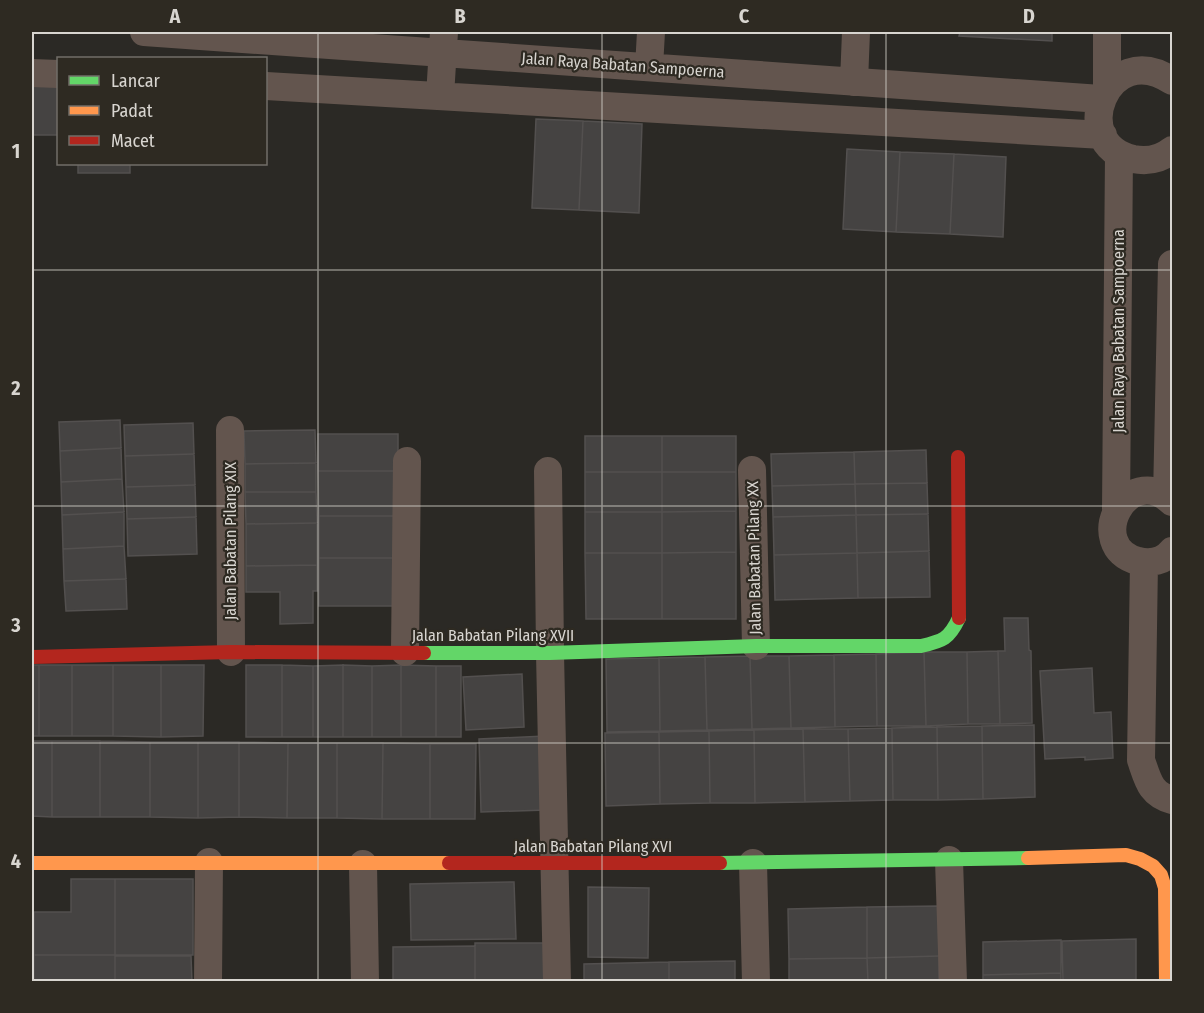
<svg xmlns="http://www.w3.org/2000/svg" width="1204" height="1013" font-family="'Fira Sans Condensed',sans-serif">
  <style>
    .building { fill: #454342; stroke: #53504f; stroke-width: 1.5 }
    .lines { fill: none; stroke-linecap: round; stroke-linejoin: round }
    .street { stroke: #63554e; stroke-width: 28 }
    .fast { stroke: #63d668; stroke-width: 14 }
    .slow { stroke: #ff974d; stroke-width: 14 }
    .jam { stroke: #b3261e; stroke-width: 14 }
    .grid { fill: none; stroke: #d8d5d0; stroke-width: 1.5; stroke-opacity: 0.55 }
    .labels { text-anchor: middle; dominant-baseline: central; stroke-width: 4.5; stroke-linejoin: round; paint-order: stroke }
    .street-label { font-size: 16px; fill: #d8d5d0; stroke: #2e2a22 }
    .neatline { fill: none; stroke: #d8d5d0; stroke-width: 2 }
    .grid-label { font-size: 20px; text-anchor: middle; font-weight: bold; fill: #d8d5d0 }
  </style>
  <rect width="100%" height="100%" fill="#2b2925"/>
  <path class="building" d="M960,32h92v9l-93,-5z
    M32,85h26v50h-26z
    M536,119l47,2 -4,89 -47,-2z
    M583,121l59,3 -3,89 -60,-3z
    M847,149l53,3 -4,80 -53,-3z
    M900,152l54,2 -4,80 -54,-2z
    M954,154l52,3 -3,80 -53,-3z
    M78,164h52v9h-52z
    M120,420l1,28 -61,3 -1,-29z
    M193,423l1,31 -69,2 -1,-31z
    M315,430l1,33 -71,1 -1,-33z
    M318,434h80v37h-80z
    M585,436h77v36h-77z
    M662,436h74v36h-74z
    M121,448l1,31 -61,3 -1,-31z
    M926,450l1,33 -72,1 -1,-32z
    M854,452l1,32 -83,2 -1,-32z
    M194,454l1,31 -69,2 -1,-31z
    M316,463v29h-71v-28z
    M318,471h80l1,45h-80z
    M585,472h77v40h-77z
    M662,472h74v39l-74,1z
    M122,479l2,33 -62,3 -1,-33z
    M927,483l1,31 -72,1 -1,-31z
    M855,484l1,31 -83,2 -1,-31z
    M195,485l1,32 -69,2 -1,-32z
    M245,492h71l1,31 -71,1z
    M736,511v41l-74,1v-41z
    M124,512v34l-61,3 -1,-34z
    M585,512h77v41h-77z
    M928,514l1,37 -72,2 -1,-38z
    M856,515l1,38 -83,2 -1,-38z
    M319,516h80v42h-80z
    M196,517l1,37 -69,2 -1,-37z
    M317,523v42l-71,1v-42z
    M124,546l2,33 -62,2 -1,-32z
    M929,551l1,46 -72,1 -1,-45z
    M736,552v67h-74v-66z
    M585,553h77v66h-76z
    M857,553l1,45 -83,2 -1,-45z
    M319,558h80v48h-80z
    M317,565v26h-4v32l-33,1v-32h-34v-26z
    M126,579l1,30 -61,2 -2,-30z
    M1004,618h24l1,32 2,1 1,72 -32,1 -2,-73h7z
    M998,651l2,73h-32l-1,-72z
    M924,652l2,74h-49l-1,-72z
    M924,652h43l1,72 -42,2z
    M876,654l1,72 -42,1 -1,-72z
    M834,655l1,72 -44,1 -2,-72z
    M750,656l2,73 -45,1 -2,-73z
    M750,656h39l2,72 -39,1z
    M705,657l2,73 -47,1 -1,-73z
    M659,658l1,73 -53,1 -1,-73z
    M32,665h7v71h-7z
    M39,665h33v71h-33z
    M72,665h41v71h-41z
    M113,665h48v72l-48,-1z
    M161,665h43l-1,71 -42,1z
    M246,665h36v72h-36z
    M282,665l31,1v71h-31z
    M343,665l29,1v71h-29z
    M343,665v72h-30v-71z
    M401,665l35,1v71h-35z
    M401,665v72h-29v-71z
    M436,666h25v71h-25z
    M1092,668l2,45 17,-1 2,46 -28,2v-3l-40,2 -5,-88z
    M522,674l2,53 -58,3 -3,-53z
    M1034,725l1,72 -52,2 -1,-73z
    M982,726l1,73 -45,1 -1,-73z
    M937,727l1,73h-45l-1,-72z
    M892,728l1,72 -43,1 -2,-72z
    M803,729h45l2,72 -45,1z
    M803,729l2,73 -50,1 -1,-73z
    M754,730l1,73h-45l-1,-72z
    M709,731l1,72 -50,1 -1,-72z
    M659,732l1,72 -54,2 -1,-73z
    M545,736l2,74 -66,2 -2,-73z
    M32,741h20v76l-20,-1z
    M52,741h48v76h-48z
    M100,741l50,1v75h-50z
    M150,742h48v76l-48,-1z
    M198,742h41v75l-41,1z
    M239,742l49,1 -1,75 -48,-1z
    M288,743h49v75h-50z
    M337,743h46l-1,76 -45,-1z
    M383,743l47,1v75h-48z
    M430,744h46l-1,75h-45z
    M71,879h44v76h-81v-43h37z
    M115,879h78v76h-78z
    M514,882l2,57 -105,1 -1,-56z
    M588,887l61,1 -1,70 -60,-1z
    M938,906l1,50 -72,2v-51z
    M867,907v51l-78,1 -1,-50z
    M1136,939v43h-73l-1,-41z
    M1061,940v33l-78,2v-33z
    M475,943h77v39h-77z
    M475,946v36h-82v-35z
    M34,955h81v27h-81z
    M115,956h76l1,26h-77z
    M939,956v26h-71l-1,-24z
    M867,958l1,24h-79v-23z
    M735,961v21h-66v-20z
    M669,962v20h-85v-18z
    M1061,973v9h-78v-7z"/>
  <g class="lines">
    <path class="street" d="M144,32l957,67
      M649,67l2,-35
      M32,73l26,1
      M1172,81c-65,-44 -106,63 -39,78 15,3 28,0 39,-9
      M854,82l2,-50
      M266,86l837,49
      M1107,89v-57
      M440,96l4,-64
      M230,430l1,222
      M752,470l4,176
      M548,471l2,182 7,329
      M1167,497l5,-233
      M1172,502c-45,-42 -89,44 -34,59 13,3 26,0 34,-10
      M1116,509l3,-355
      M1144,562l-3,198c7,20 9,34 31,40
      M405,652l2,-191
      M949,860l4,122
      M753,863l3,119
      M363,864l2,118
      M208,982l1,-120"/>
    <path class="fast" d="M424,653h126l206,-7h165c22,-5 28,-7 38,-28
      M720,863l308,-5"/>
    <path class="slow" d="M1028,858l98,-3 14,4 13,7 8,9 4,13 1,94
      M32,863h417"/>
    <path class="jam" d="M958,457l1,161
      M32,657l199,-5 193,1
      M449,863h271"/>
  </g>
  <path class="grid" d="M318,32v950M602,32v950M886,32v950M32,270h1140M32,506h1140M32,743h1140"/>
  <g class="labels">
    <g class="street-label">
      <text transform="translate(623 65) rotate(4)">Jalan Raya Babatan Sampoerna</text>
      <text transform="translate(1118 331) rotate(-90)">Jalan Raya Babatan Sampoerna</text>
      <text transform="translate(230 541) rotate(-90)">Jalan Babatan Pilang XIX</text>
      <text transform="translate(754 558) rotate(-91)">Jalan Babatan Pilang XX</text>
      <text x="493" y="635">Jalan Babatan Pilang XVII</text>
      <text x="593" y="846">Jalan Babatan Pilang XVI</text>
    </g>
  </g>
  <rect width="1204" height="1013" fill="none" stroke="#2e2a22" stroke-width="66"/>
  <rect x="57" y="57" width="210" height="108" fill="#2e2a22" stroke="#726e68" stroke-width="1.5"/>
  <rect x="69" y="76" width="30" height="9" fill="#63d668" stroke="#726e68" stroke-width="1.5"/>
  <text x="111" y="87" font-size="18" fill="#d8d5d0">Lancar</text>
  <rect x="69" y="106" width="30" height="9" fill="#ff974d" stroke="#726e68" stroke-width="1.5"/>
  <text x="111" y="117" font-size="18" fill="#d8d5d0">Padat</text>
  <rect x="69" y="136" width="30" height="9" fill="#b3261e" stroke="#726e68" stroke-width="1.5"/>
  <text x="111" y="147" font-size="18" fill="#d8d5d0">Macet</text>
  <rect x="33" y="33" width="1138" height="947" class="neatline"/>
  <g class="grid-label">
    <text x="175" y="23">A</text>
    <text x="460" y="23">B</text>
    <text x="744" y="23">C</text>
    <text x="1029" y="23">D</text>
    <text x="16" y="158">1</text>
    <text x="16" y="395">2</text>
    <text x="16" y="632">3</text>
    <text x="16" y="868">4</text>
  </g>
</svg>
